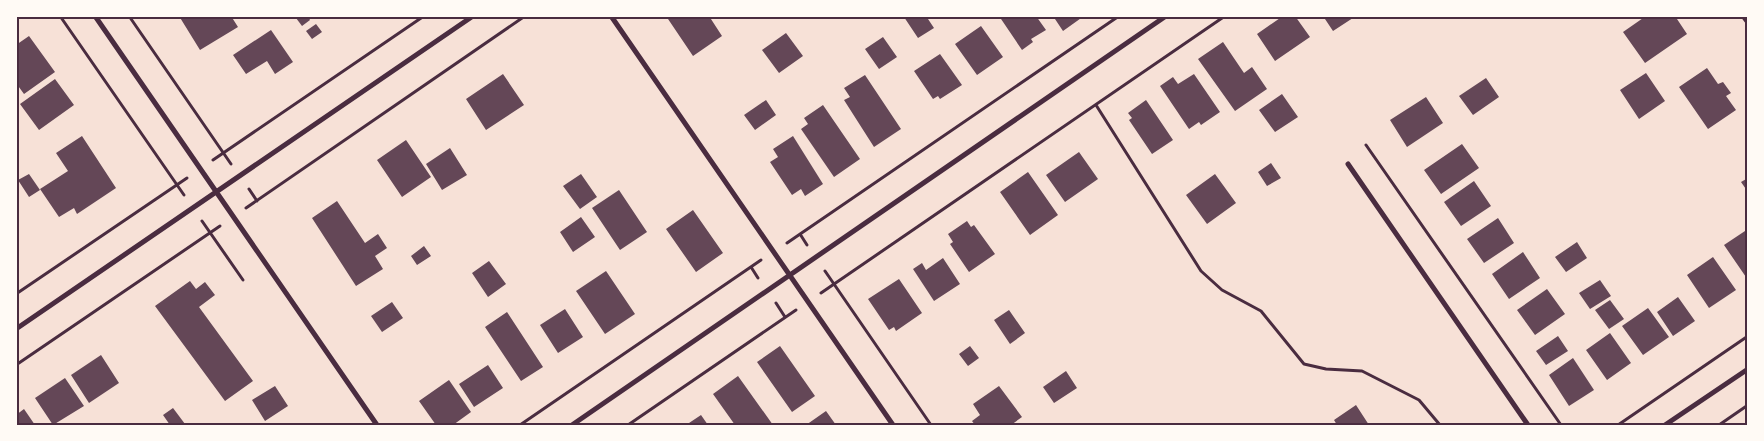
<svg xmlns="http://www.w3.org/2000/svg" width="1764" height="441" font-family="'IBM Plex Serif',serif">
  <style>
    .building { fill: #644757 }
    .lines { fill: none; stroke-linecap: round; stroke-linejoin: round }
    .path { stroke: #4a2c40; stroke-width: 3 }
    .minor { stroke: #4a2c40; stroke-width: 5 }
    .neatline { fill: none; stroke: #4a2c40; stroke-width: 2 }
  </style>
  <rect width="100%" height="100%" fill="#f7e1d7"/>
  <path class="building" d="M179,16h52l7,11 -38,23z
    M298,16h10l2,4 -8,6 -6,-8z
    M666,16h43l13,20 -29,20z
    M906,16h20l8,12 -16,10 -14,-21z
    M999,16h37l10,14 -15,9 2,3 -11,8z
    M1053,16h31l-21,15z
    M1283,16h12l15,21 -35,24 -18,-27z
    M1323,16h33l-23,15z
    M1646,16h29l12,18 -42,29 -22,-31z
    M316,24l6,8 -10,7 -6,-8z
    M981,26l22,31 -26,18 -22,-31z
    M271,30l22,32 -18,12 -8,-13 -21,13 -13,-19z
    M786,33l17,23 -24,17 -17,-23z
    M29,36l26,36 -31,22 -8,-11v-38z
    M883,37l14,20 -18,12 -14,-20z
    M1223,42l21,31 8,-6 15,22 -32,22 -37,-52z
    M940,54l22,31 -22,14 -2,-3 -5,3 -19,-28z
    M1707,68l11,16 5,-2 8,11 -5,3 10,14 -28,19 -29,-42z
    M1646,73l19,28 -26,18 -19,-29z
    M503,74l21,31 -38,25 -20,-31z
    M1194,74l26,38 -19,13 -2,-3 -10,7 -29,-43 13,-9 5,7z
    M865,75l36,54 -27,18 -30,-47 6,-3 -6,-9z
    M1486,78l13,19 -26,18 -14,-19z
    M55,79l19,26 -35,25 -19,-26z
    M1282,94l16,23 -23,15 -16,-22z
    M1426,97l17,26 -36,24 -17,-27z
    M766,100l10,15 -21,15 -11,-15z
    M1146,100l27,40 -21,14 -23,-34 3,-2 -4,-5z
    M823,105l37,54 -26,18 -33,-48 7,-5 -4,-6z
    M82,136l34,52 -39,26 -3,-6 -15,9 -19,-28 28,-18 -12,-18z
    M793,136l30,48 -18,12 -4,-7 -9,6 -22,-33 8,-5 -5,-8z
    M406,140l25,37 -29,20 -25,-37z
    M1462,144l17,24 -38,26 -17,-24z
    M450,148l17,27 -25,15 -16,-26z
    M1079,152l19,27 -33,23 -19,-27z
    M1271,163l10,15 -14,8 -9,-14z
    M1028,172l30,43 -28,20 -30,-43z
    M29,174l11,16 -11,7 -11,-17z
    M581,174l16,23 -17,12 -17,-23z
    M1215,174l21,29 -29,21 -21,-29z
    M1748,178v14l-7,-10z
    M1474,181l17,25 -30,20 -17,-24z
    M619,190l28,42 -27,18 -28,-42z
    M337,201l28,42 13,-9 9,14 -12,8 8,13 -27,17 -44,-68z
    M693,210l30,43 -27,19 -30,-43z
    M581,217l14,20 -22,15 -13,-20z
    M1498,218l16,25 -30,20 -17,-24z
    M967,221l4,6 3,-2 21,29 -26,18 -19,-28 3,-2 -5,-8z
    M1748,229v51l-24,-35z
    M1577,242l10,16 -21,14 -11,-15z
    M424,246l7,10 -14,9 -6,-9z
    M1523,252l17,26 -31,21 -17,-25z
    M1713,257l23,33 -27,18 -22,-33z
    M943,258l17,26 -26,17 -21,-32 9,-6 4,7z
    M489,261l17,23 -18,13 -16,-24z
    M606,271l29,43 -30,20 -29,-43z
    M899,279l23,34 -26,18 -2,-4 -5,3 -21,-31z
    M1600,280l11,16 -21,13 -11,-16z
    M190,281l6,8 9,-7 10,13 -16,12 54,74 -28,20 -70,-95z
    M1547,289l18,25 -30,21 -18,-25z
    M1678,297l17,24 -22,15 -16,-24z
    M1610,300l14,19 -15,10 -14,-19z
    M392,302l11,16 -21,14 -11,-16z
    M1648,308l21,29 -26,18 -21,-29z
    M565,309l18,28 -25,16 -18,-28z
    M1009,310l16,23 -15,11 -16,-24z
    M507,312l36,55 -22,14 -36,-54z
    M1610,333l21,30 -24,17 -21,-30z
    M1558,336l10,15 -22,14 -10,-14z
    M780,346l35,50 -23,16 -35,-50z
    M970,346l9,12 -11,8 -9,-12z
    M101,355l18,28 -30,20 -18,-28z
    M1573,358l21,32 -25,16 -20,-31z
    M488,365l15,23 -29,19 -15,-23z
    M1066,371l11,17 -23,15 -11,-16z
    M738,376l35,49h-38l-22,-31z
    M65,378l19,28 -31,19 -18,-27z
    M449,380l22,32 -18,13h-17l-17,-24z
    M275,386l13,20 -23,15 -13,-21z
    M999,386l23,31 -11,8h-36l-3,-4 8,-6 -7,-11z
    M1356,405l13,20h-32l-3,-5z
    M173,408l12,16 -2,1h-13l-7,-10z
    M24,409l11,16h-19v-10z
    M826,411l10,14h-30z
    M701,415l7,10h-22z"/>
  <g class="lines">
    <path class="path" d="M60,16l124,179
      M129,16l102,148
      M1742,16l6,8
      M1096,105l105,166 21,19 39,21 43,53 22,5 36,2 57,29 21,25
      M1366,145l195,280
      M213,160l211,-144
      M249,189l8,12
      M246,208l279,-192
      M202,221l41,59
      M800,234l7,11
      M787,243l332,-227
      M751,267l7,11
      M825,271l106,154
      M821,293l404,-277
      M16,294l171,-116
      M776,303l9,14
      M16,365l204,-139
      M520,425l241,-165
      M628,425l168,-115
      M1618,425l130,-89
      M1719,425l29,-20"/>
    <path class="minor" d="M95,16l282,409
      M611,16l282,409
      M1348,164l180,261
      M16,329l457,-313
      M572,425l594,-409
      M1665,425l83,-56"/>
  </g>
  <rect width="1764" height="441" fill="none" stroke="#fffaf5" stroke-width="35"/>
  <rect x="18" y="18" width="1728" height="406" class="neatline"/>
</svg>
